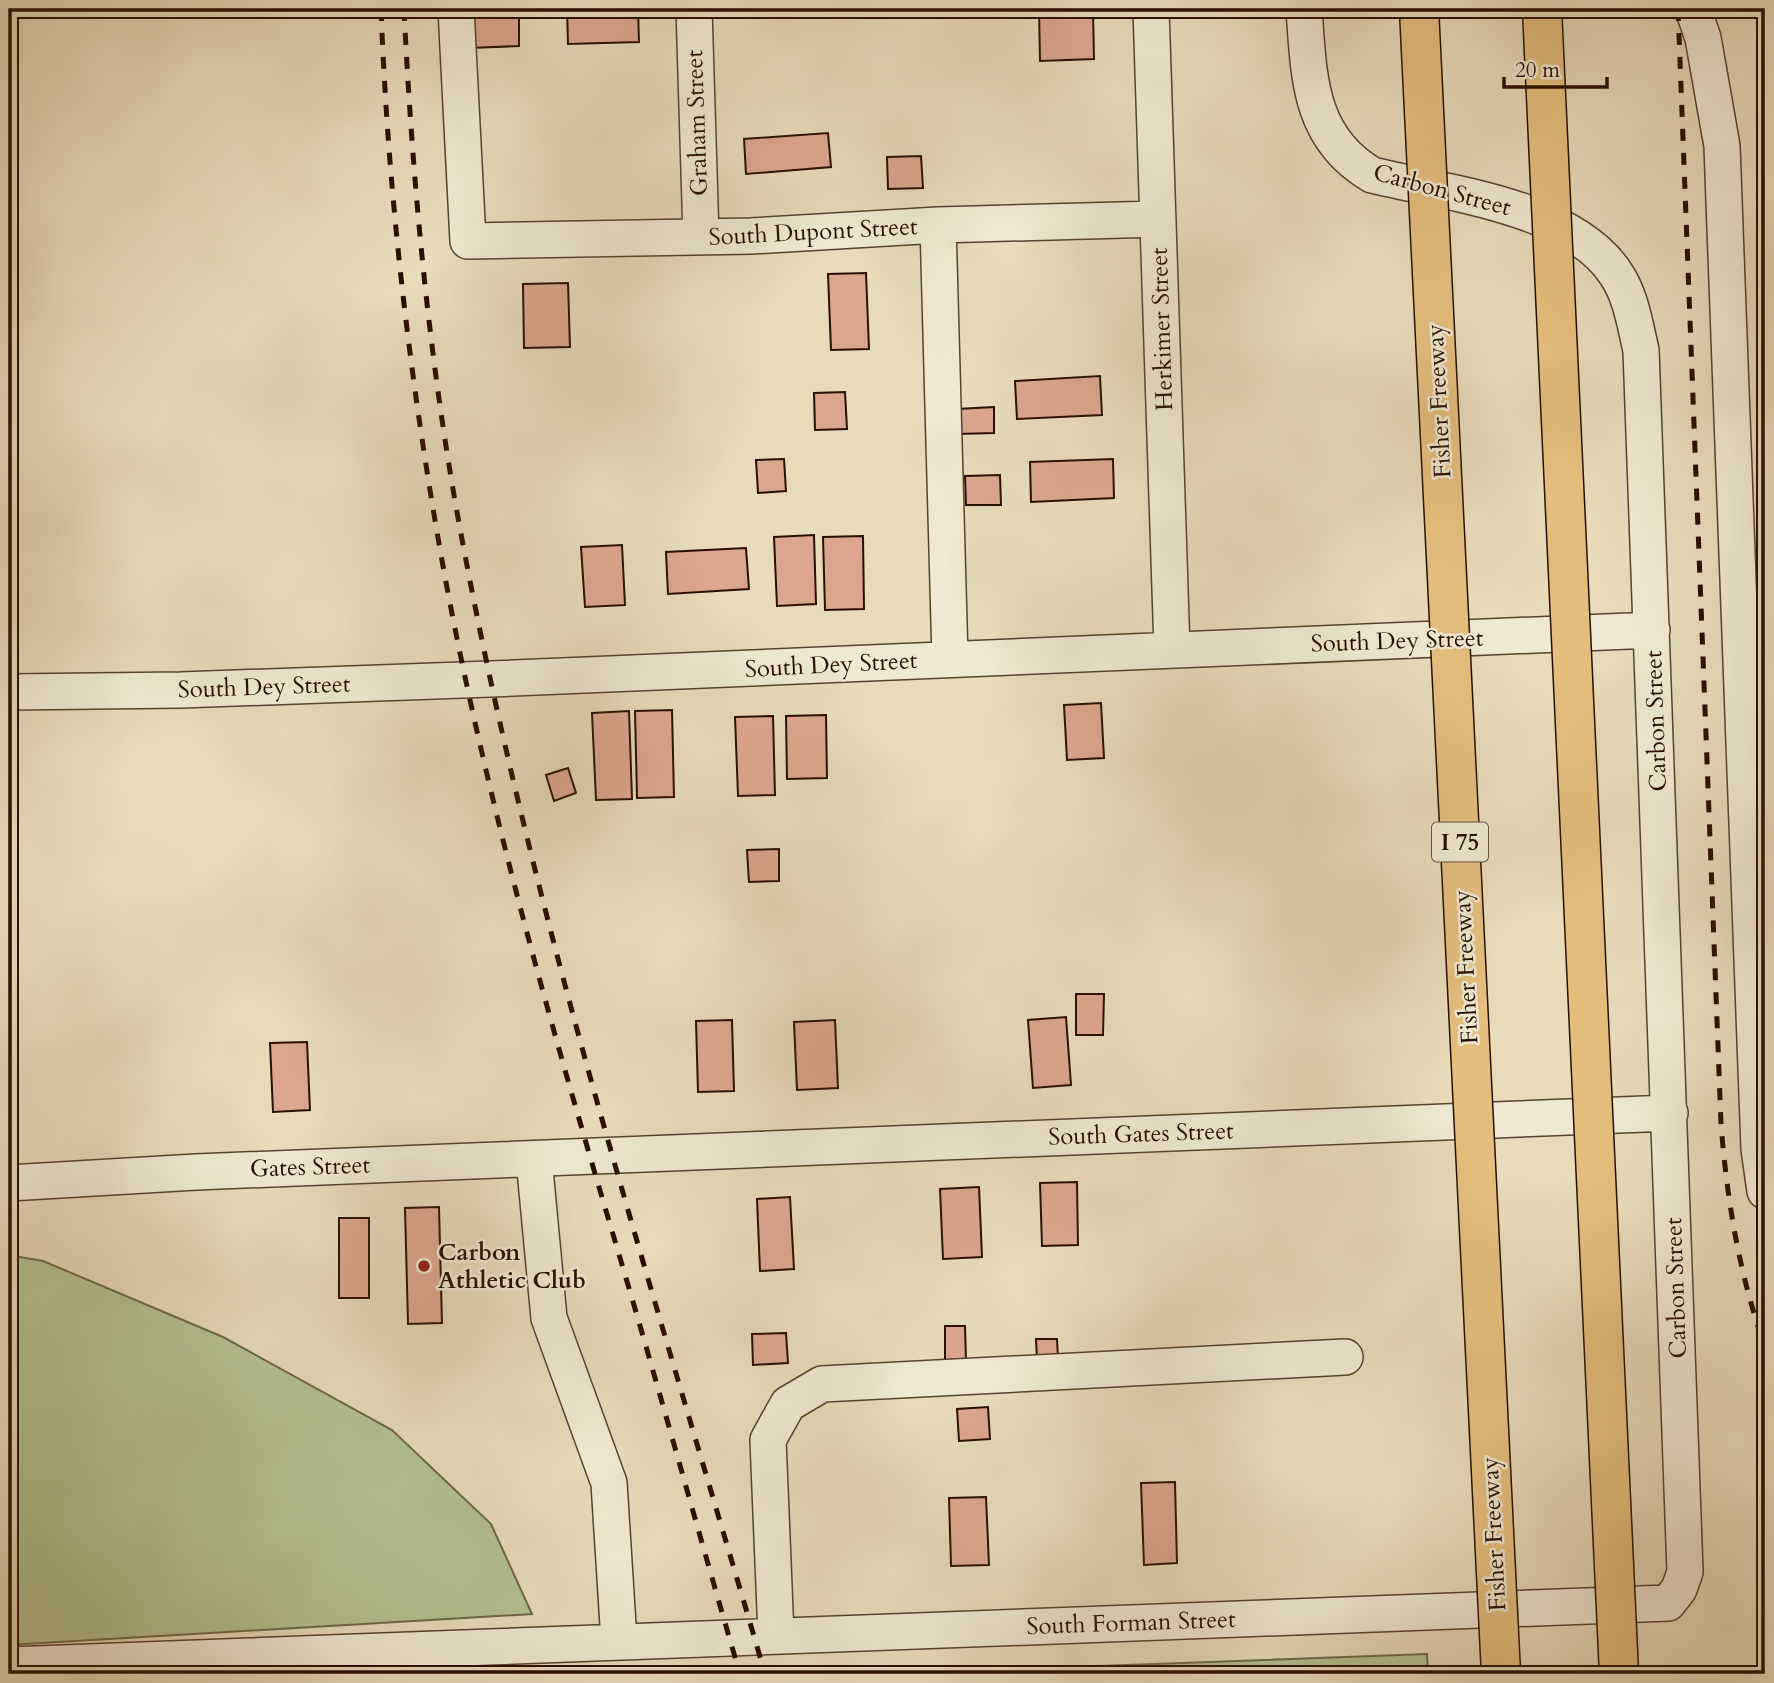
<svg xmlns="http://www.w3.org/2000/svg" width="1774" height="1683" font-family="Cardo,serif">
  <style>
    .green { fill: #b4c091; stroke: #6e6849; stroke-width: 2 }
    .building { fill: #dca68e; stroke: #290f01; stroke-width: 2 }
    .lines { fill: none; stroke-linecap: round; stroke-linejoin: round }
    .minor-casing { stroke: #58422f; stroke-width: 38 }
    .minor { stroke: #efe8d2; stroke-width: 35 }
    .rail { stroke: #290f01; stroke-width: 5; stroke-dasharray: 12 12; stroke-linecap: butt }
    .highway-bridge-casing { stroke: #290f01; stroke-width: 41; stroke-linecap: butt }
    .highway-bridge { stroke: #e4be7d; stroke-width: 38 }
    .poi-dot { fill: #8f2418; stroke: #efe8d2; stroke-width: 2.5 }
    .labels { text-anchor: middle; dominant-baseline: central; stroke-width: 5; stroke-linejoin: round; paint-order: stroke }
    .shield { fill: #efe8d2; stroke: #645040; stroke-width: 2 }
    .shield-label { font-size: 23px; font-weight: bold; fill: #290f01 }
    .street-label { font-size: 24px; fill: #290f01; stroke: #efe8d2 }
    .poi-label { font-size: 24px; font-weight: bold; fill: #290f01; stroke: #efe8d2; text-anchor: start }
  </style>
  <rect width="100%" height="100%" fill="#e7dbba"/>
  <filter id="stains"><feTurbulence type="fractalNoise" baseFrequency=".00286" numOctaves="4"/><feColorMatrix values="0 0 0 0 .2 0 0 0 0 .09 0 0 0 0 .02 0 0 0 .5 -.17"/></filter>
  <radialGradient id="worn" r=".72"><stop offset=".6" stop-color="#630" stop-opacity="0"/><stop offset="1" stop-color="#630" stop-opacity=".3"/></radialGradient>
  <path class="green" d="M9,1255l34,6 180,76 169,93 99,94 41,90 -523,31z
    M1427,1654l1,20h-550z"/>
  <path class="building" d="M567,9h71l1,33 -71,2z
    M1039,9h54l1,50 -54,2z
    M519,12v34l-48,2 -1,-35z
    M828,133l3,34 -85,7 -2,-35z
    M921,156l2,32 -35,1 -1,-32z
    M866,273l3,76 -38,1 -3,-76z
    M568,283l2,64 -46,1 -1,-64z
    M1100,376l2,39 -85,4 -2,-38z
    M845,392l2,37 -32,1 -1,-37z
    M994,407v26l-36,1 -1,-25z
    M784,459l2,32 -28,2 -2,-33z
    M1113,459l1,39 -83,4 -1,-40z
    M1000,475l1,30h-35l-1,-29z
    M814,535l2,69 -39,2 -3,-69z
    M863,536l1,73 -39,1 -2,-73z
    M1765,543v58l-8,-28z
    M622,545l3,60 -40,2 -4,-60z
    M746,548l3,41 -81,5 -2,-42z
    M1101,703l3,55 -37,2 -3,-55z
    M672,710l2,87 -37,1 -2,-87z
    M629,711l3,88 -36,1 -4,-87z
    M826,715l1,63 -40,1 -1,-63z
    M773,716l2,79 -37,1 -3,-79z
    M568,768l8,25 -22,8 -8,-26z
    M779,849v32l-30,1 -2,-32z
    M1076,994h28l-1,41h-27z
    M1066,1017l5,68 -38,3 -5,-68z
    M732,1020l2,71 -36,1 -2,-71z
    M835,1020l3,68 -41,2 -3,-68z
    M307,1042l3,68 -37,2 -3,-69z
    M1077,1182l1,63 -36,1 -2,-63z
    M979,1187l3,70 -39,2 -3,-70z
    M790,1197l4,72 -34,2 -3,-72z
    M439,1207l3,116 -34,1 -3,-116z
    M339,1218h30v80h-30z
    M945,1326h20l1,35h-21z
    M786,1333l2,30 -35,2 -1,-31z
    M1036,1339h21l1,20 -21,1z
    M988,1407l2,32 -31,2 -2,-32z
    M1175,1482l2,81 -33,2 -3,-82z
    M986,1497l3,68 -38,1 -2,-68z"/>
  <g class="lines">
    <g class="minor-casing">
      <path id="minor" d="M456,9l12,232 283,-5 187,-11 220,-6
        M694,9l7,228
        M1151,9l21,641
        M1693,9l10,29 19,108 37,1003 6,42
        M938,225l12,434
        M9,692l172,-2 309,-11 1162,-49
        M534,1159l15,159 60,165 10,158
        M9,1183l187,-11 1474,-59
        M776,1635l-8,-195 20,-36 34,-20 523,-27
        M9,1665l1659,-62 11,-14 6,-17 -44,-1222c-6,-25 -10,-54 -25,-76 -44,-68 -170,-81 -244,-99 -64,-38 -63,-99 -68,-166"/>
    </g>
    <use href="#minor" class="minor"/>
    <path class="rail" d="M381,9c7,183 28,365 60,546 44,245 114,485 185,723 39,132 75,264 114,396
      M404,9c9,182 26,366 61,546 72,379 192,748 300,1119
      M1678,9l43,1115c6,76 18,150 44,223"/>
    <g class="highway-bridge-casing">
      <path id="highway-bridge" d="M1419,9l82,1665
        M1542,9l77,1665"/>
    </g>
    <use href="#highway-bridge" class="highway-bridge"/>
  </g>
  <circle class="poi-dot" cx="424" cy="1266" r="7"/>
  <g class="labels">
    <rect class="shield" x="1432" y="822.5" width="56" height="39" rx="5"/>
    <g class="shield-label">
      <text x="1460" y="842">I 75</text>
    </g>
    <g class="street-label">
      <text transform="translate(697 123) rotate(-92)">Graham Street</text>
      <text transform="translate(1442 190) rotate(15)">Carbon Street</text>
      <text transform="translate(813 232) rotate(-3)">South Dupont Street</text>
      <text transform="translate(1162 329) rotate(-92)">Herkimer Street</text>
      <text transform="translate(1439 401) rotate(-93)">Fisher Freeway</text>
      <text transform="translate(1397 641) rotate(-2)">South Dey Street</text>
      <text transform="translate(831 665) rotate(-3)">South Dey Street</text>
      <text transform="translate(264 687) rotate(-2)">South Dey Street</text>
      <text transform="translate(1656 721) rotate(-92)">Carbon Street</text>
      <text transform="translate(1466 967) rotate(-93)">Fisher Freeway</text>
      <text transform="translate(1141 1134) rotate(-2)">South Gates Street</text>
      <text transform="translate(310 1167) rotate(-2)">Gates Street</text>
      <text transform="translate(1676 1288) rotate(-92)">Carbon Street</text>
      <text transform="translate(1494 1534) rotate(-93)">Fisher Freeway</text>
      <text transform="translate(1131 1623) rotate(-2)">South Forman Street</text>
    </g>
    <g class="poi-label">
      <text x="438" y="1252">Carbon<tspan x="438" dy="28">Athletic Club</tspan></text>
    </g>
  </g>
  <rect width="1774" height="1683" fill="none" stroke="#e7dbba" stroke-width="35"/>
  <rect x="10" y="10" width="1753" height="1662" fill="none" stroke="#290f01" stroke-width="3.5"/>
  <rect x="18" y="18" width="1739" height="1648" fill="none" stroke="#290f01" stroke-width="2"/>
  <path d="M1504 77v10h103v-10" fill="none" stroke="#290f01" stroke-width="3.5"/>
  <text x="1515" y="77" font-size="21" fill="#290f01" stroke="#efe8d2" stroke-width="5" paint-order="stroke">20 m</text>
  <rect width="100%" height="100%" filter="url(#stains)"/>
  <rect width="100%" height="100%" fill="url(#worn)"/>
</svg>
